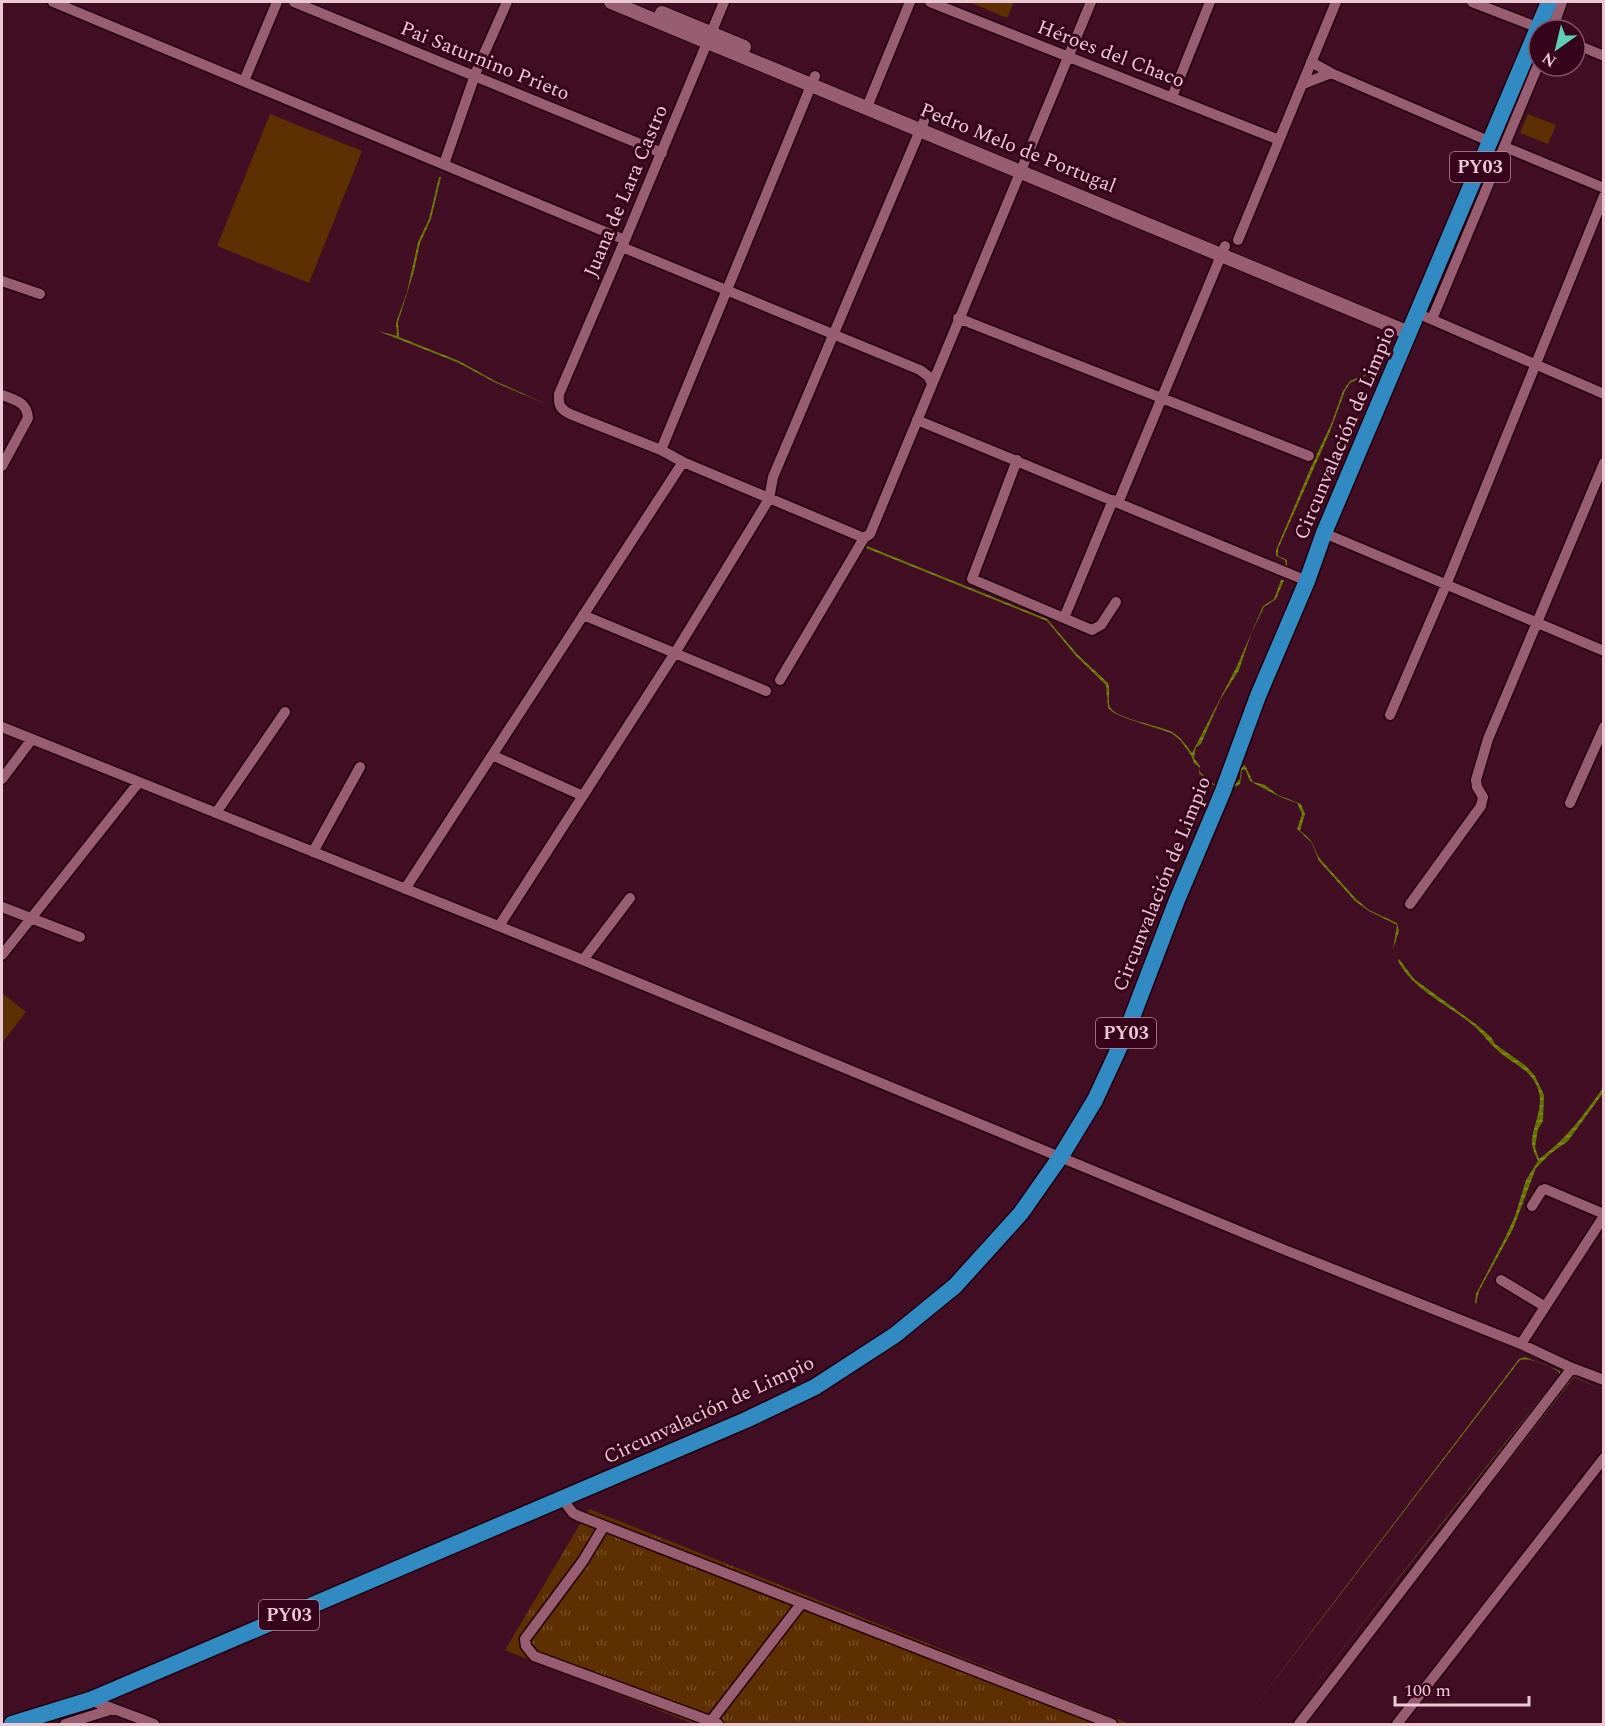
<svg xmlns="http://www.w3.org/2000/svg" width="1605" height="1726" font-family="Spectral,serif">
  <style>
    .grass { fill: url(#grass-tufts) }
    .garden { fill: #5e2f00 }
    .water { fill: url(#water-rules) }
    .lines { fill: none; stroke-linecap: round; stroke-linejoin: round }
    .minor-casing { stroke: #21000d; stroke-width: 13 }
    .tertiary-casing { stroke: #21000d; stroke-width: 16 }
    .trunk-casing { stroke: #21000d; stroke-width: 19 }
    .minor { stroke: #985d71; stroke-width: 10 }
    .tertiary { stroke: #985d71; stroke-width: 14 }
    .trunk { stroke: #318ac1; stroke-width: 16 }
    .labels { text-anchor: middle; dominant-baseline: central; stroke-width: 6; stroke-linejoin: round; paint-order: stroke }
    .shield { fill: #36041b; stroke: #b58e9c; stroke-width: 1.5 }
    .shield-label { font-size: 18px; font-weight: bold; fill: #ebc9d3 }
    .street-label { font-size: 20px; fill: #ebc9d3; stroke: #36041b }
  </style>
  <defs>
    <pattern id="grass-tufts" width="24" height="20" patternUnits="userSpaceOnUse" patternTransform="scale(1.5)"><rect width="24" height="20" fill="#5e2f00"/><path d="M3 7l-1-3M5 7V3M7 7l1-3M15 17l-1-3M17 17v-4M19 17l1-3" fill="none" stroke="#754c24"/></pattern>
    <pattern id="water-rules" width="6" height="5" patternUnits="userSpaceOnUse" patternTransform="scale(1.5)"><rect width="6" height="5" fill="#647300"/><path d="M0 2.5h6" fill="none" stroke="#828c30"/></pattern>
  </defs>
  <rect width="100%" height="100%" fill="#410e24"/>
  <path class="grass" d="M589,1509l541,215h-436l-189,-74z"/>
  <path class="garden" d="M969,2h45l-7,16z
    M270,114l92,37 -53,132 -92,-37z
    M1528,114l28,11 -8,19 -28,-11z
    M2,993l24,19 -24,31z"/>
  <path class="water" d="M439,177h2l-10,42 -11,24 -6,28 -16,51 1,15 60,24 36,20 51,23 -52,-22 -35,-19 -81,-32 19,5 -1,-13 11,-31 11,-50 11,-23z
    M1392,364l-42,19 -5,8 -16,43 -51,115v7l9,4v7l-162,-68 149,63 12,3 -1,-5 -9,-4v-6l35,-83 21,-45 11,-31 7,-10z
    M867,546l180,73 31,36 30,28c3,8 -1,17 2,24 6,12 49,18 62,25 9,5 14,13 20,21l45,-87 26,-60 11,-7 7,-19h3l-8,19 -12,8 -13,27 -12,36 -19,30 -19,44 -5,3 -2,11 6,8v6l17,15 -7,-4 -11,-10 1,-5 -6,-5 -3,-8 -11,-15 -9,-7 -43,-14 -14,-6 -6,-5 -2,-23 -30,-29 -29,-35 -181,-73z
    M1245,765l8,17 12,3 13,10 23,9 4,10 -5,17c18,13 11,15 21,29l35,39 13,11 28,13 2,8 -6,18 4,-24 -28,-14 -14,-10 -36,-40 -7,-18 -15,-14 5,-15 -5,-11c-17,-5 -32,-14 -47,-22l-5,-12 -3,1 -2,14 -5,3 -1,-2 6,-6 1,-11z
    M1399,959l15,20 63,46 14,12 4,7 31,22 9,10 9,19 -1,26 -5,8 -3,18 4,12c27,-19 45,-45 64,-71v5l-35,48 -18,13 -14,14 -23,61 -34,62 -3,13 -1,-1 1,-9 28,-54 11,-24 11,-36 12,-19c-3,-7 -7,-14 -6,-22 3,-21 15,-38 2,-58 -7,-12 -20,-17 -31,-26 -11,-8 -19,-20 -29,-29 -25,-21 -61,-36 -76,-65z
    M1525,1357l35,14v4l-277,349 276,-349v-3c-9,-6 -29,-15 -39,-12l-279,364 278,-365z
    M1573,1376l30,14 -29,-13 -269,347z"/>
  <g class="lines">
    <g class="minor-casing">
      <path id="minor" d="M53,2l572,238
        M294,2l368,151
        M724,2l-102,245 -63,147c-1,11 1,15 11,20l91,36 22,12 181,76 6,-4 221,-532
        M930,2l349,138
        M1472,2l67,26
        M1552,30l10,-28
        M1575,44l29,12
        M1311,62l20,11 160,69
        M244,81l33,-79
        M1303,84l28,-11
        M1172,97l38,-95
        M867,107l43,-105
        M1505,147l99,41
        M444,164l32,-92 31,-70
        M1238,240l98,-238
        M622,247l298,123 8,6 4,7
        M2,281l38,13
        M1426,317l178,77
        M958,318l351,138
        M1432,319l107,-256
        M2,395c13,5 25,7 26,23l-26,48
        M917,420l390,161
        M661,450l154,-374
        M1017,460l-45,119 120,51 9,-5 15,-23
        M1118,503l107,-257
        M1324,533l280,118
        M583,615l183,76
        M1064,618l49,-118
        M780,680l84,-142
        M1390,715l56,-130 158,-389
        M2,727l581,233 702,290 236,94 51,24 32,12
        M492,755l91,41
        M2,779l30,-40
        M1570,803l34,-76
        M216,813l69,-101
        M313,852l47,-85
        M405,889l278,-427
        M1410,904l71,-98 2,-9 -6,-10 -1,-7 12,-41 116,-276
        M2,907l78,30
        M499,926l176,-273 94,-154 4,-22 151,-356
        M2,955l137,-173
        M583,960l47,-62
        M1532,1206l10,-16 3,-1 59,25
        M1501,1280l43,26
        M1521,1344l83,-128
        M562,1499l11,14 6,3 533,208
        M604,1526l-21,35 -58,78 1,7 8,10 184,68
        M90,1700l64,24
        M711,1721l90,-117
        M65,1724l48,-15
        M1299,1724l273,-356
        M1397,1724l207,-266"/>
    </g>
    <g class="tertiary-casing">
      <path id="tertiary" d="M611,2l798,331
        M662,13l82,34"/>
    </g>
    <g class="trunk-casing">
      <path id="trunk" d="M12,1724l78,-24 656,-280 69,-33 80,-52 60,-49 66,-73 40,-57 34,-56 31,-67 51,-133 46,-109 35,-95 49,-115 17,-48 225,-531"/>
    </g>
    <use href="#minor" class="minor"/>
    <use href="#tertiary" class="tertiary"/>
    <use href="#trunk" class="trunk"/>
  </g>
  <g class="labels">
    <g class="shield">
      <rect x="1450" y="152" width="60" height="30" rx="4.5"/>
      <rect x="1096" y="1018" width="60" height="30" rx="4.5"/>
      <rect x="259" y="1600" width="60" height="30" rx="4.5"/>
    </g>
    <g class="shield-label">
      <text x="1480" y="167">PY03</text>
      <text x="1126" y="1033">PY03</text>
      <text x="289" y="1615">PY03</text>
    </g>
    <g class="street-label">
      <text transform="translate(1111 54) rotate(21)">Héroes del Chaco</text>
      <text transform="translate(485 61) rotate(22)">Pai Saturnino Prieto</text>
      <text transform="translate(1018 148) rotate(22)">Pedro Melo de Portugal</text>
      <text transform="translate(626 191) rotate(-67)">Juana de Lara Castro</text>
      <text transform="translate(1345 433) rotate(-67)">Circunvalación de Limpio</text>
      <text transform="translate(1162 884) rotate(-68)">Circunvalación de Limpio</text>
      <text transform="translate(709 1410) rotate(-25)">Circunvalación de Limpio</text>
    </g>
  </g>
  <rect width="1605" height="1726" fill="none" stroke="#ebc9d3" stroke-width="6"/>
  <g transform="translate(1557 48) rotate(214)"><circle r="28" fill="#36041b" stroke="#7e5365" stroke-width="1.5"/>
  <path d="M0-4.5L10 22L0 15L-10 22Z" fill="#5eceb7"/>
  <text y="-9" font-size="16" font-weight="bold" text-anchor="middle" fill="#ebc9d3">N</text>
  </g>
  <path d="M1395 1696v9h134v-9" fill="none" stroke="#ebc9d3" stroke-width="3"/>
  <text x="1404" y="1696" font-size="18" fill="#ebc9d3" stroke="#36041b" stroke-width="4.5" paint-order="stroke">100 m</text>
</svg>
